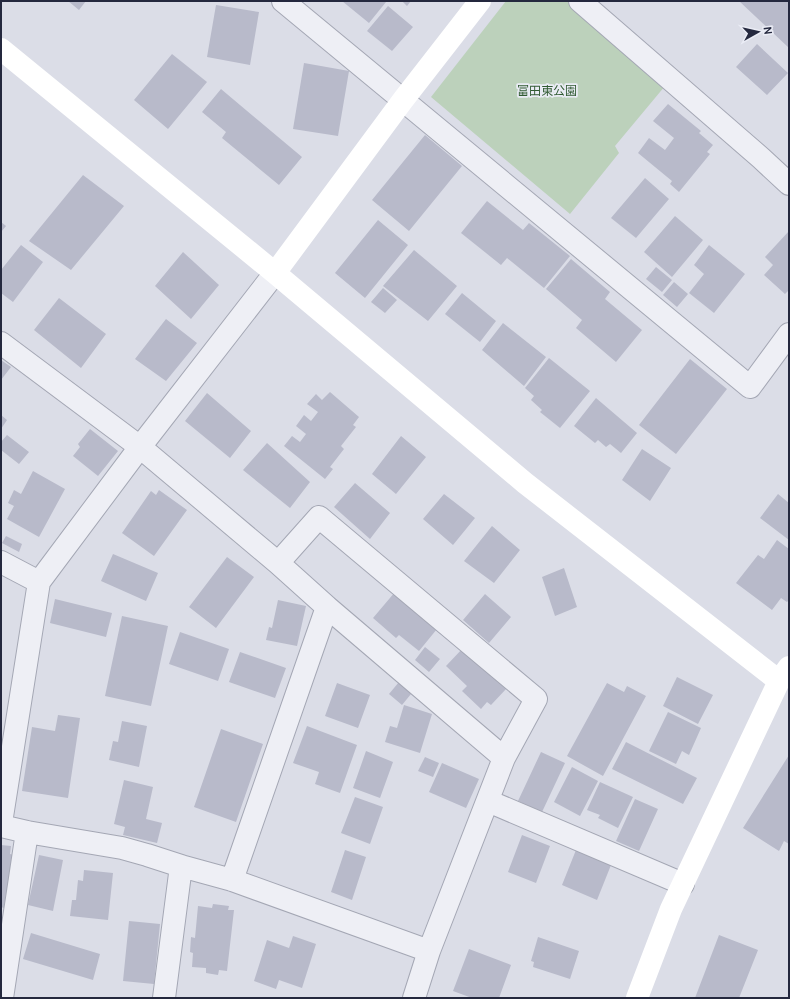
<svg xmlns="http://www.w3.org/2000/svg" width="790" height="999" font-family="Cabin,'Noto Sans JP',sans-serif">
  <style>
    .green { fill: #bcd1bb }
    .building { fill: #b8baca }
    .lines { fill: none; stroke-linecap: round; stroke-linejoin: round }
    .street-casing { stroke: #a4a7b4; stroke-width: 24 }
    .street { stroke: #eeeff5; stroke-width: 22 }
    .secondary { stroke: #fff; stroke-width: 22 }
    .labels { text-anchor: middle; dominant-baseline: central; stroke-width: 3.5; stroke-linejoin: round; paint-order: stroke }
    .park-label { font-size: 12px; fill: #305a32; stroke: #eaecf5 }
  </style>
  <rect width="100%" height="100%" fill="#dbdde7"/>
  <path class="green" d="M506,1h61l98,85 -50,60 4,7 -49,61 -139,-117z"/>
  <path class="building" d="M68,1h18l-7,9z
    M342,1h43l1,1 -17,21z
    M402,1h9l-4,5z
    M739,1h50v47z
    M216,5l43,7 -9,53 -43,-8z
    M388,6l25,21 -21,24 -25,-20z
    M757,44l31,29 -21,22 -31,-28z
    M172,54l35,28 -39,47 -34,-29z
    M304,63l45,8 -11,65 -45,-7z
    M221,89l81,68 -23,28 -57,-47 4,-6 -24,-20z
    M668,104l33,27 -2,2 14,12 -6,7 3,2 -31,38 -9,-8 2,-3 -34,-28 11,-15 16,12 9,-12 -21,-17z
    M425,135l37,31 -53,65 -37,-31z
    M83,175l41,31 -53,64 -42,-29z
    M645,178l24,21 -33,39 -25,-20z
    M487,201l36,29 6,-7 41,33 -26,32 -37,-30 -6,7 -40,-32z
    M675,216l28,24 -31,37 -28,-25z
    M378,220l30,25 -43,53 -30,-25z
    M1,222l5,4 -5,6z
    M789,231v59l-4,4 -21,-19 9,-10 -8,-8z
    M21,245l22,17 -30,40 -12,-9v-23z
    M709,245l36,29 -31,39 -25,-20 15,-19 -10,-9z
    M414,250l43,36 -29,35 -45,-35z
    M183,252l36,33 -28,34 -36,-33z
    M571,259l39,33 -5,7 37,31 -26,32 -40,-34 6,-8 -36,-31z
    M656,267l16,13 -10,12 -16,-13z
    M674,282l14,12 -11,13 -14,-12z
    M383,288l14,12 -12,13 -14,-11z
    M462,293l34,28 -16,21 -35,-28z
    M59,298l47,36 -25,34 -47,-38z
    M166,319l31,24 -31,38 -31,-22z
    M503,323l43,34 -22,29 -42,-36z
    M549,358l41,33 -30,37 -20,-16 2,-2 -11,-10 3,-4 -9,-8z
    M690,359l37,30 -51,65 -37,-29z
    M1,360l10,7 -10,13z
    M330,392l29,25 -6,8 3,2 -15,19 3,3 -14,18 3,2 -8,10 -41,-33 8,-10 8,6 6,-8 -10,-8 8,-11 7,6 7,-9 -11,-8 9,-10 6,6z
    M207,393l44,38 -21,27 -45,-37z
    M596,398l41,35 -16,20 -11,-9 -4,3 -8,-7 -3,3 -21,-17z
    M1,415l6,5 -6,9z
    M90,429l28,22 -20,25 -25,-20 7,-9 -2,-3z
    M7,435l22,17 -10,12 -18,-14v-8z
    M401,436l25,21 -30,37 -24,-20z
    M267,443l43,39 -20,26 -47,-38z
    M642,449l29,19 -21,33 -28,-21z
    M33,471l32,18 -26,48 -32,-18 7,-13 -6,-3 6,-13 7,4z
    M355,483l35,30 -20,26 -36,-32z
    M159,490l28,20 -33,46 -32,-23 29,-42 5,4z
    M444,494l31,24 -22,27 -30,-26z
    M778,494l11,9v37l-29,-22z
    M492,526l28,24 -26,33 -30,-22z
    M6,536l16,8 -3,8 -17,-9z
    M777,540l12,9v51l-2,2 -6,-4 -9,12 -36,-27 22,-28 6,4z
    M113,554l45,19 -12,28 -45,-20z
    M227,557l27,20 -38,51 -27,-21z
    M564,568l13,39 -22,9 -13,-39z
    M395,592l42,37 -18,22 -20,-16 -3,3 -23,-20z
    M485,594l26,23 -22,26 -26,-23z
    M55,599l57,14 -6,24 -56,-14z
    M278,600l28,6 -9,40 -31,-6 3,-13 3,1z
    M122,616l46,10 -17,80 -46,-10z
    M180,632l49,17 -11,32 -49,-17z
    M425,647l15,12 -11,13 -14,-12z
    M463,648l44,40 -16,17 -4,-3 -6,7 -19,-18 5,-5 -21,-20z
    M240,652l46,16 -11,30 -46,-16z
    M677,677l36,18 -15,29 -35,-18z
    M399,682l12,12 -9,11 -13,-11z
    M337,683l33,12 -12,33 -33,-12z
    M607,683l17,9 3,-6 19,10 -43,80 -36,-20z
    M404,705l28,9 -12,39 -35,-11 5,-16 7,2z
    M668,712l33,16 -12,27 -7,-4 -6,13 -27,-13z
    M58,715l22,3 -12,80 -46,-7 10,-64 23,4z
    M122,721l25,5 -8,41 -30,-7 4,-19 5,1z
    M307,726l50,19 -17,48 -25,-9 4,-12 -26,-9z
    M221,729l42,15 -27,78 -42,-15z
    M626,742l71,36 -14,26 -71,-35z
    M366,751l27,11 -13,36 -27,-10z
    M541,752l24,11 -23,49 -24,-11z
    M789,755v89l-5,-3 -5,10 -36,-23z
    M425,757l14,6 -6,14 -15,-6z
    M442,763l37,16 -13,29 -37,-16z
    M572,767l26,14 -18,35 -26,-14z
    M124,780l29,7 -7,32 16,4 -5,20 -34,-8 2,-8 -11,-3z
    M600,782l33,15 -15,31 -20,-10 2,-3 -13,-5z
    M355,797l28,10 -13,37 -29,-11z
    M635,799l23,10 -19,42 -23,-10z
    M522,835l28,11 -14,37 -28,-11z
    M1,845l10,1 -1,8 4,1 -5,38h-3l-2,15 -3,-1z
    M345,850l21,7 -14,43 -21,-8z
    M576,850l35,15 -14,35 -35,-15z
    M39,855l24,5 -10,51 -25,-6z
    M84,870l29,3 -5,47 -38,-4 2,-16h4l2,-20 5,1z
    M213,904l16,2 -1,4h6l-7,61 -8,-1 -1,5 -12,-2v-5l-14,-1 1,-14 -3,-1 1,-15 4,1 3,-32 14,2z
    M129,921l31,3 -6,60 -31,-3z
    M31,933l69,21 -7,26 -70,-21z
    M719,935l39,15 -19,48h-44z
    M293,936l23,8 -14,44 -23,-8 -3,9 -22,-8 13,-41 22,8z
    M538,937l41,14 -9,28 -37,-12 1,-5 -3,-1z
    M469,949l42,16 -12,33h-27l-19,-7z"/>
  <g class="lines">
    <g class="street-casing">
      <path id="street" d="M283,1l467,386 39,-53
        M580,1l181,157 28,26
        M1,343l139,104 138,116 49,44 177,151
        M1,562l38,20
        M278,563l41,-46 217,182 -32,59 -75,193 -15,47
        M488,801l195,83
        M1,823l38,-241 101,-135 135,-174
        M1,826l26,6 95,16 25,7 34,11 51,14 197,71
        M232,880l95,-273
        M2,998l25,-166
        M164,998l17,-132"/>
    </g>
    <use href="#street" class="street"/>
    <path class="secondary" d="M1,49l274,224 250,210 254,198
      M275,273l128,-173 77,-99
      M637,998l34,-89 108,-228 10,-14"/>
  </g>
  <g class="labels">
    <g class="park-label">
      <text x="547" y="90">富田東公園</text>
    </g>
  </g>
  <rect width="790" height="999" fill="none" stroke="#24283e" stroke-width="4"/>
  <g transform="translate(758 32) rotate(82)" stroke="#eaecf5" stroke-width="3" paint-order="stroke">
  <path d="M0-3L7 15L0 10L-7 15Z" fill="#24283e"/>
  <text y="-6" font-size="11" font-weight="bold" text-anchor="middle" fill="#24283e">N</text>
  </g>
</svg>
